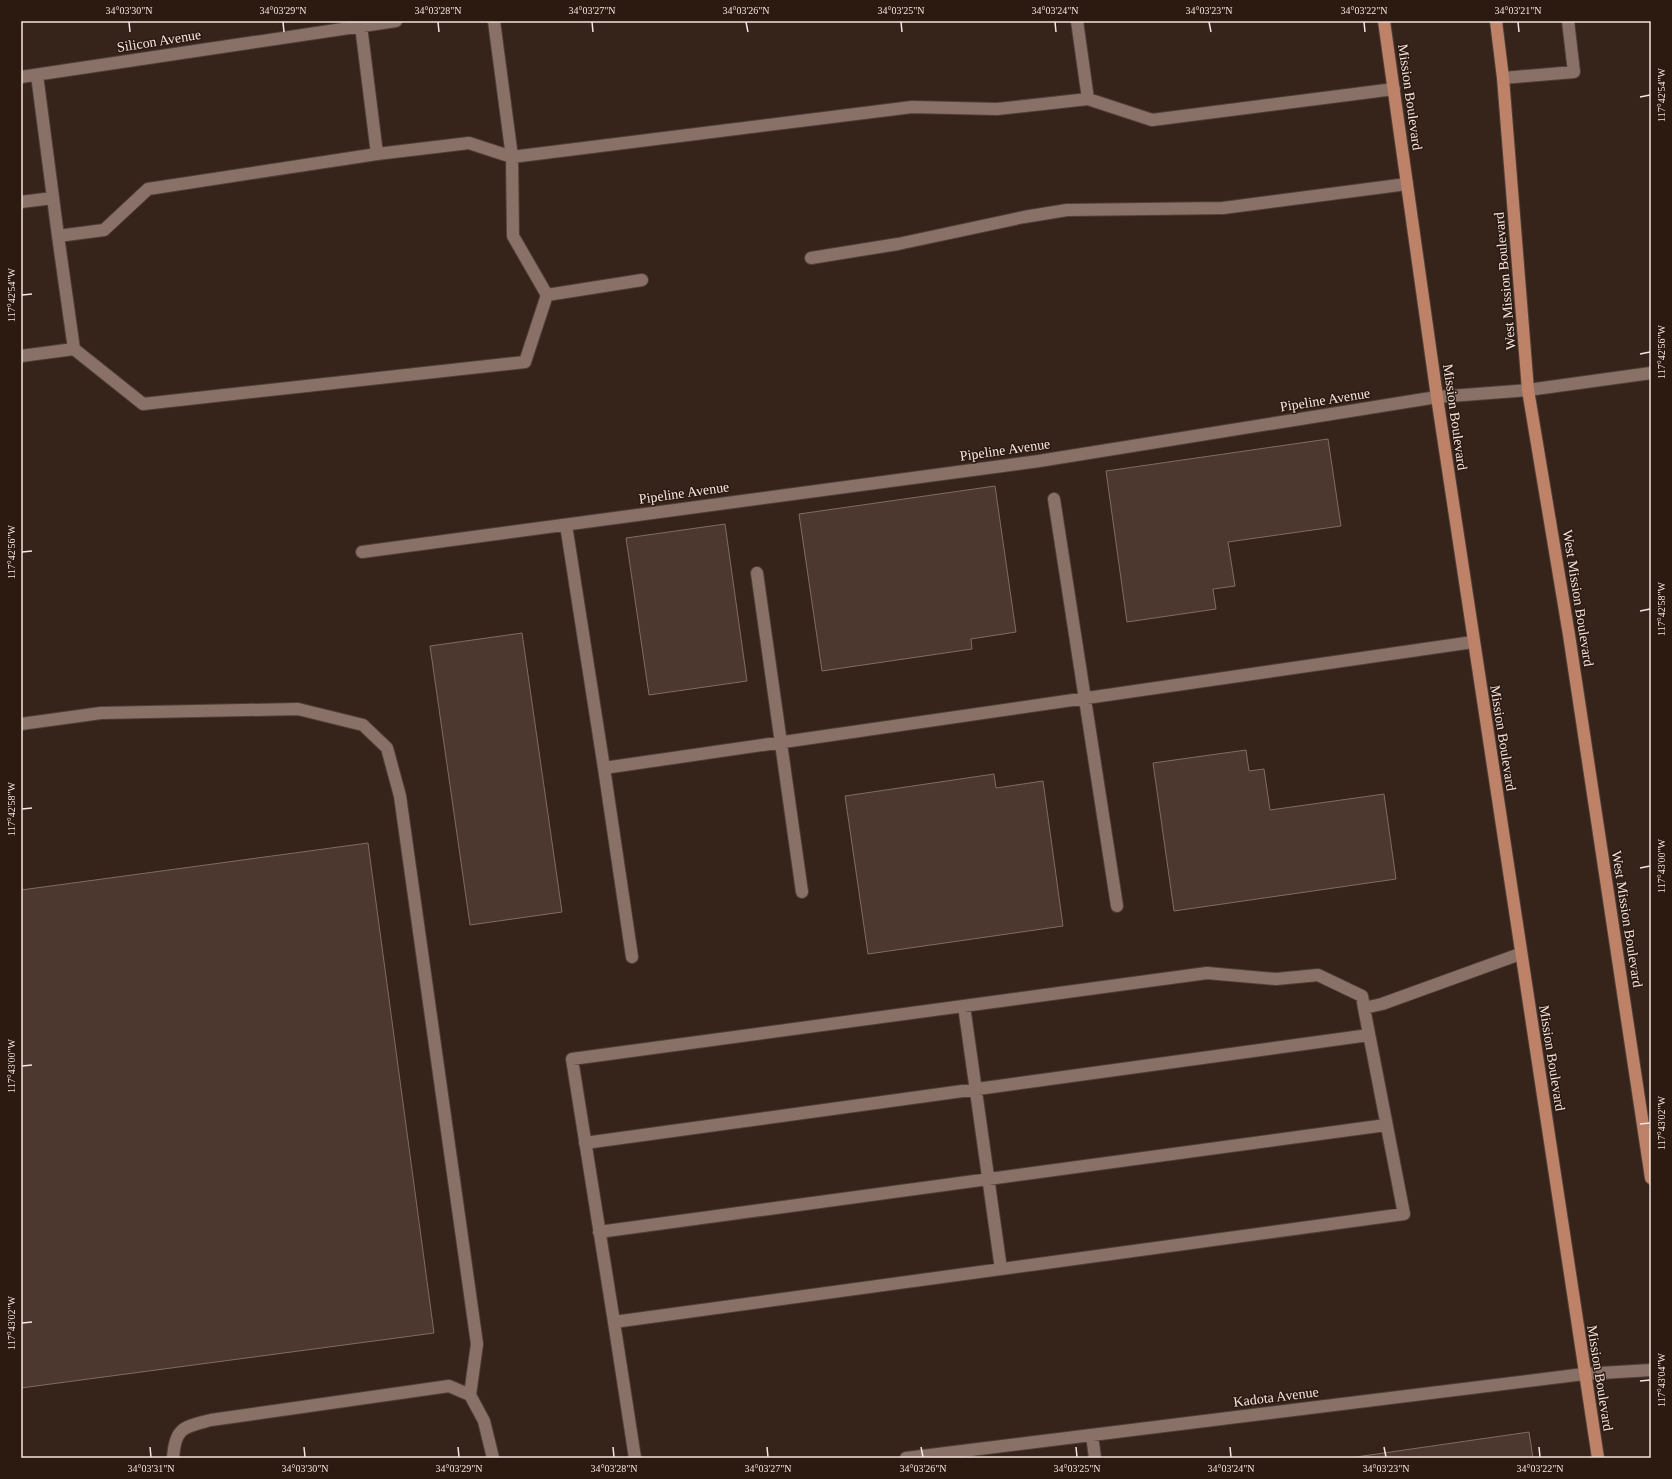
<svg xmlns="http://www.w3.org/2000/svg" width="1672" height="1479" font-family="Georgia,serif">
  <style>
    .building { fill: #4d382f; stroke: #826b61 }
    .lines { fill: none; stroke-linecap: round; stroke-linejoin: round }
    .minor-casing { stroke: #504039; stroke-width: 14 }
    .major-casing { stroke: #504039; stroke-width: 14 }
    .minor { stroke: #897167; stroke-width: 12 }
    .major { stroke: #bd8268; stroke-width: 12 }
    .ticks { fill: none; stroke: #f3e5df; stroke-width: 1.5 }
    .labels { text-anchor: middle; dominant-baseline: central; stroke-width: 3; stroke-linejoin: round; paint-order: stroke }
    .street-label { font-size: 14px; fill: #f3e5df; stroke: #2c1a11 }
    .neatline { fill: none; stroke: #f3e5df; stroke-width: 1.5 }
    .ticks-label { font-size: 10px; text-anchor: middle; fill: #f3e5df }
  </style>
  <rect width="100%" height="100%" fill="#36231a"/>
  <path class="building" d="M1328,439l13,87 -113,16 7,44 -22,3 3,20 -89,13 -21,-151z
    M995,486l21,146 -45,7 1,10 -150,22 -23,-157z
    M725,524l22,157 -98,14 -23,-157z
    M522,633l40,279 -92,13 -40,-279z
    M1246,750l3,21 15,-2 6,41 114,-16 12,85 -222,32 -21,-148z
    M994,774l2,14 47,-7 20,145 -195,28 -23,-158z
    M368,843l66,490 -413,55v-498z
    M1529,1432l4,26h-184z"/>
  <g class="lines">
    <g class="minor-casing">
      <path id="minor" d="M494,21l18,136 400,-50 85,2 91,-10 64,21 242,-31
        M1077,21l11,78
        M361,26l16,128 92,-11 43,14 1,79 34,59
        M37,75l21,161 46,-6 44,-41 229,-35
        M21,77l375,-56
        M1503,78l71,-6 -6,-51
        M21,202l32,-4
        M58,236l16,113
        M811,258l87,-14 126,-27 43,-7 156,-2 184,-24
        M21,356l53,-7 69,55 382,-42 22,-67 95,-15
        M1054,499l63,407
        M566,525l38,243 869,-126
        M362,552l677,-91 398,-64 91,-7 123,-17
        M757,573l45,319
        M21,724l80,-11 197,-4 65,16 24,23 13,48 77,548 -7,51
        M604,768l28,189
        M964,1006l37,263
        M1364,1008l40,206 -790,108 -42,-263 635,-86 69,6 42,-4 44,21 2,12 18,-4 138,-50
        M585,1143l784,-108
        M599,1232l787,-107
        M614,1322l21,136
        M1092,1435l3,23
        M173,1458c2,-31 11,-31 38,-38l238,-34 21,9 14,26 9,37
        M906,1458l678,-84 67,-4"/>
    </g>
    <g class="major-casing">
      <path id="major" d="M1384,21l53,376 161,1061
        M1496,21l7,57 25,312 41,245 82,543"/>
    </g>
    <use href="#minor" class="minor"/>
    <use href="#major" class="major"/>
  </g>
  <path class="ticks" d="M129,22l1,10M283,22l1,10M438,22l1,10M592,22l1,10M746,22l2,10M901,22l1,10M1055,22l1,10M1209,22l2,10M1364,22l1,10M1518,22l1,10M1640,97l10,-2M22,295l10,-1M1640,354l10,-2M22,552l10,-1M1640,611l10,-2M22,809l10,-1M1640,868l10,-2M22,1066l10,-1M1640,1124l10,-1M22,1323l10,-1M1640,1381l10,-1M150,1447l1,10M304,1447l1,10M458,1447l1,10M613,1447l1,10M767,1447l1,10M921,1447l2,10M1076,1447l1,10M1230,1447l1,10M1384,1447l2,10M1539,1447l1,10"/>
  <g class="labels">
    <g class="street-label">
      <text transform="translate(159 41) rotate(-9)">Silicon Avenue</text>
      <text transform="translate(1410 97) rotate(82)">Mission Boulevard</text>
      <text transform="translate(1505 281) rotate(-95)">West Mission Boulevard</text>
      <text transform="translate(1325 400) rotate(-9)">Pipeline Avenue</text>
      <text transform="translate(1455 417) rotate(82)">Mission Boulevard</text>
      <text transform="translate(1005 450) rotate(-8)">Pipeline Avenue</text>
      <text transform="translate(684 493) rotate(-8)">Pipeline Avenue</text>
      <text transform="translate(1578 598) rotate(81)">West Mission Boulevard</text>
      <text transform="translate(1503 738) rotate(81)">Mission Boulevard</text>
      <text transform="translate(1627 919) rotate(81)">West Mission Boulevard</text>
      <text transform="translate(1552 1058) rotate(81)">Mission Boulevard</text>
      <text transform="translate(1600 1378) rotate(81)">Mission Boulevard</text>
      <text transform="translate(1276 1397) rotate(-7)">Kadota Avenue</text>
    </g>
  </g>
  <rect width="1672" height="1479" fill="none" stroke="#2c1a11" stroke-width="44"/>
  <rect x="22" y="22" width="1628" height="1435" class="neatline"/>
  <g class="ticks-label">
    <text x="129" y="14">34°03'30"N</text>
    <text x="283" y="14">34°03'29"N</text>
    <text x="438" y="14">34°03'28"N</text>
    <text x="592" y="14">34°03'27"N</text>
    <text x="746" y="14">34°03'26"N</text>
    <text x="901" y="14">34°03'25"N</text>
    <text x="1055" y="14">34°03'24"N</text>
    <text x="1209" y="14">34°03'23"N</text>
    <text x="1364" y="14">34°03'22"N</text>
    <text x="1518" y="14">34°03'21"N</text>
    <text transform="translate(1661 95) rotate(-90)" y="4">117°42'54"W</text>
    <text transform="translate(11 295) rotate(-90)" y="4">117°42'54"W</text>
    <text transform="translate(1661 352) rotate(-90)" y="4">117°42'56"W</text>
    <text transform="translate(11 552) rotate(-90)" y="4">117°42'56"W</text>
    <text transform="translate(1661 609) rotate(-90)" y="4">117°42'58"W</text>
    <text transform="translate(11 809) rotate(-90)" y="4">117°42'58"W</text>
    <text transform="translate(1661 866) rotate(-90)" y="4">117°43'00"W</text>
    <text transform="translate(11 1066) rotate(-90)" y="4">117°43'00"W</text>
    <text transform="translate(1661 1123) rotate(-90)" y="4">117°43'02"W</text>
    <text transform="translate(11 1323) rotate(-90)" y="4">117°43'02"W</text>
    <text transform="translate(1661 1380) rotate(-90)" y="4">117°43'04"W</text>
    <text x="151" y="1472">34°03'31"N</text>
    <text x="305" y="1472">34°03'30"N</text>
    <text x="459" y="1472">34°03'29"N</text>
    <text x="614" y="1472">34°03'28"N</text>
    <text x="768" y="1472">34°03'27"N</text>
    <text x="923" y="1472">34°03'26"N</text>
    <text x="1077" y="1472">34°03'25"N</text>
    <text x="1231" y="1472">34°03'24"N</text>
    <text x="1386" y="1472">34°03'23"N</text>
    <text x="1540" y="1472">34°03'22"N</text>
  </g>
</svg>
